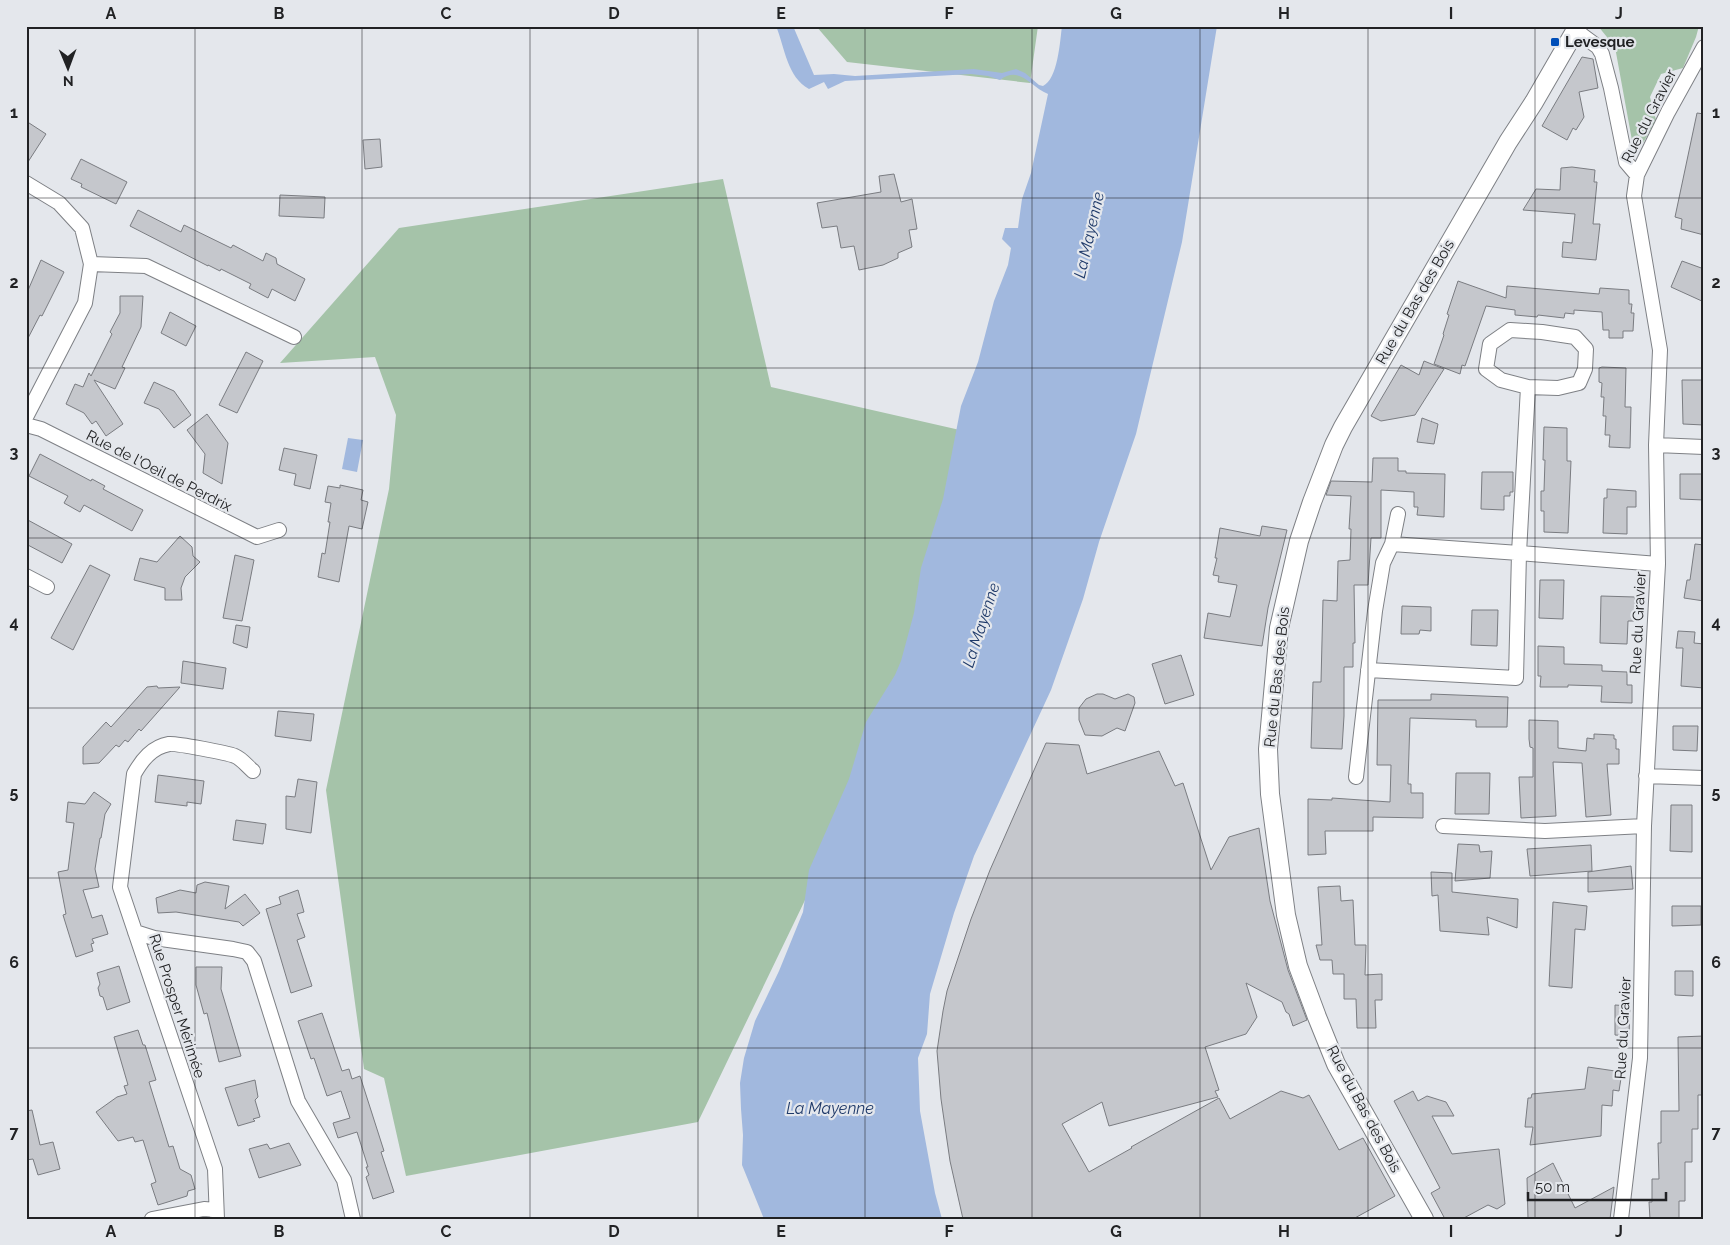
<svg xmlns="http://www.w3.org/2000/svg" width="1730" height="1245" font-family="Raleway,sans-serif">
  <style>
    .green { fill: #a5c3a9 }
    .water { fill: #a1b8de }
    .building { fill: #c5c7cc; stroke: #7a7c81 }
    .lines { fill: none; stroke-linecap: round; stroke-linejoin: round }
    .minor-casing { stroke: #7e8085; stroke-width: 16 }
    .tertiary-casing { stroke: #7e8085; stroke-width: 20 }
    .minor { stroke: #fff; stroke-width: 14 }
    .tertiary { stroke: #fff; stroke-width: 18 }
    .grid { fill: none; stroke: #212224; stroke-width: 1; stroke-opacity: 0.55 }
    .poi-dot { fill: #004eb8; stroke: #e4e7ec; stroke-width: 2 }
    .labels { text-anchor: middle; dominant-baseline: central; stroke-width: 4.5; stroke-linejoin: round; paint-order: stroke }
    .poi-label { font-size: 15px; font-weight: bold; fill: #212224; stroke: #e4e7ec; text-anchor: start }
    .street-label { font-size: 15px; fill: #212224; stroke: #e4e7ec }
    .water-label { font-size: 16px; font-style: italic; fill: #1e3969; stroke: #e4e7ec }
    .neatline { fill: none; stroke: #212224; stroke-width: 2 }
    .grid-label { font-size: 16px; text-anchor: middle; font-weight: bold; fill: #212224 }
  </style>
  <rect width="100%" height="100%" fill="#e4e7ec"/>
  <path class="green" d="M816,26h222l-8,57 -183,-21z
    M1598,26h101l-3,11 -13,31 -22,6 -11,23 6,23 -14,25 -5,3 -4,-2 -18,-99z
    M723,179l48,208 202,46 -69,262 -206,427 -292,54 -22,-98 -20,-9 -38,-279 63,-301 7,-74 -21,-58 -95,6 119,-135z"/>
  <path class="water" d="M776,26h17l21,49 20,-1 21,2 119,-7 28,4 14,-4 9,4 14,12 4,1c15,-7 17,-45 19,-60h155l-35,216 -46,192 -37,108 -16,57 -32,91 -77,166 -20,57 -24,81 -3,40 -9,24 2,53 15,82 7,26h-178l-22,-54 1,-30 -2,-26 -1,-26 4,-25 11,-37 24,-50 24,-59 6,-42 40,-91 17,-57 29,-47 6,-14 13,-48 7,-45 22,-69 18,-93 17,-44 16,-61 14,-36 3,-17 -9,-9 3,-11h13l4,-29 9,-26 17,-79c-18,-7 -28,-29 -48,-14l-12,-4 -17,-2 -126,7 -17,8 -4,-7 -15,7c-22,-12 -24,-41 -33,-63z
    M348,438l15,2 -6,32 -15,-3z"/>
  <path class="building" d="M1582,57l11,2 5,29 -19,4 5,25 -8,13 -3,-2 -6,12 -25,-14z
    M1697,113l7,1v121l-23,-6 1,-10 -7,-2z
    M26,121l20,13 -20,31z
    M380,139l2,28 -17,2 -2,-29z
    M81,159l46,23 -11,22 -35,-17 1,-3 -11,-5z
    M1572,167l23,3 -1,12h3l-4,42h7l-4,36 -34,-3 1,-15 9,1 3,-29 -52,-4 13,-21 24,1 1,-22z
    M894,174l7,28 11,-3 5,30 -8,1 3,17 -14,6v5l-15,7 -24,5 -5,-24 -13,2 -4,-22 -15,2 -5,-25 64,-11 -2,-16z
    M280,195l45,2 -1,21 -45,-2z
    M138,210l43,22 3,-7 47,23 2,-3 30,16 3,-8 10,5 1,6 28,15 -10,22 -23,-12 -4,9 -19,-10 2,-4 -30,-15 -1,2 -12,-6v1l-78,-40z
    M41,260l23,12 -22,44 -2,-1 -14,27v-47z
    M1682,261l22,8v33l-33,-15z
    M1458,281l48,17 1,-12 92,8 1,-6 29,2v14h3l-1,9h3l-1,18h-10v7h-14v-8h-6l-1,-18 -28,-2v4l-9,-1 -1,5 -26,-3 -1,2 -22,-2v-5l-29,-4 -21,60 -3,-1 -2,9 -26,-10 10,-29 -1,-1 6,-19 -2,-1z
    M120,296h23l-2,31 -19,40 3,1 -10,21 -21,-9 29,44 -17,12 -10,-15 -4,3 -8,-11 -18,-9 9,-20 8,3 6,-14 2,3 21,-42 -2,-2 10,-19z
    M170,312l26,14 -10,20 -25,-13z
    M246,352l17,9 -26,52 -18,-8z
    M1424,361l20,8 -29,46 -34,6 -10,-5 30,-51 18,10z
    M1602,367l24,1 -1,39h6l-1,41 -21,-1 1,-12h-5l1,-19h-3l1,-19h-3l1,-14 -3,-1v-14z
    M1682,380h22v45l-21,-1z
    M154,382l20,9 17,24 -17,13 -15,-19 -15,-6z
    M207,414l21,29 -6,41 -19,-11 2,-19 -18,-24z
    M1422,418l16,6 -4,20 -17,-2z
    M1544,427l23,1v33h4l-3,72 -24,-1v-21h-3v-20h3l1,-31h-2z
    M284,448l33,7 -7,34 -16,-4 2,-11 -17,-4z
    M40,454l51,27 1,-2 13,7 -2,3 40,21 -11,21 -48,-26 -4,7 -16,-9 4,-7 -39,-20z
    M1373,458h25v13h8v2l39,1 -1,43 -27,-2 1,-8h-4v-15l-33,-2v48h-10l-3,47h-14l1,58h-2v24h-9v49l-2,33 -31,-1 2,-66h8l2,-82 14,1 1,-40 12,-1 1,-31h-2l2,-33 -25,-1 5,-14 41,1z
    M1482,472h31v20h-3v4h-6v14l-23,-1z
    M1680,474h24v26l-24,-1z
    M340,485l23,5 -2,10 7,2 -6,27 -13,-3 -10,56 -21,-5 4,-24 3,1 5,-32h-2l3,-19 -6,-1 3,-16 12,2z
    M1607,489l29,2v16h-9v27l-24,-1 1,-35h3z
    M26,519l46,25 -10,19 -36,-19z
    M1262,526l25,4 -19,78 -6,38 -58,-8 4,-25 22,4 7,-32 -19,-3 1,-6 -6,-1 4,-17h-2l5,-30 40,8z
    M180,536l12,11 1,9 7,6 -15,15 -4,11 1,12h-17v-12l-31,-8 6,-22 17,4z
    M1695,544l9,1v56l-20,-3 3,-18h3z
    M235,555l19,5 -12,61 -19,-3z
    M90,565l20,10 -37,75 -22,-12z
    M1540,580h24l-1,39 -24,-1z
    M1601,596l34,1 -1,24h-6l-1,23 -27,-1z
    M1402,606l29,1v24l-11,-1 -1,4h-18z
    M1472,610h26l-1,36 -26,-1z
    M236,625l14,2 -3,21 -14,-5z
    M1678,631l17,1 -1,11 10,1v44l-23,-2 2,-38h-7z
    M1538,646l26,1v17l38,1v6l25,1v13h5v18l-31,-1 1,-16 -34,-1v2h-28l1,-11h-3z
    M1181,655l13,40 -29,9 -13,-40z
    M183,661l43,7 -3,21 -42,-6z
    M157,686l1,2 22,-1 -39,44 -2,-2 -11,13 -3,-2 -6,7 -3,-2 -17,18 -16,1v-17l23,-25 5,5 36,-40z
    M1097,694h6l12,5 13,-5 6,3 1,6 -10,28 -8,-3 -15,8 -17,-1 -6,-15v-12l7,-9z
    M1431,694l77,3 -1,30h-31v-7l-66,-2 -2,66h3v9h12v25l-50,-1v14h-48l1,23 -18,1v-56l24,1v-2l58,4 1,-37h-14l1,-65h53z
    M278,711l36,3 -3,27 -36,-5z
    M1529,720l29,1v27l28,3 1,-13 7,1v-5l20,1v4h2v10h3v15h-12l4,51 -25,2 -4,-54 -29,-1 3,54 -35,2 -2,-41h14v-29l-3,-1 -1,-8z
    M1673,726h25l-1,25 -24,-1z
    M1046,743l33,2 8,29 72,-23 16,35 8,-3 28,87 18,-33 30,-9 11,73 18,69 19,50 -14,6 -4,-12 -3,-2 -4,-10 -36,-19 11,34 -11,17 -41,13 14,43 -4,1 3,6 -109,29 -7,-24 -40,22 27,48 43,-24 -1,-1 88,-49 11,21 51,-28 22,7 6,-3 30,55 24,-12 32,58 -42,23h-390l-13,-58 -9,-62 -4,-48 6,-40 4,-20 24,-72 19,-49z
    M1456,773h34l-1,41h-34z
    M158,775l46,6 -3,23 -14,-2v4l-32,-4z
    M298,779l19,3 -6,51 -25,-4v-33l9,1z
    M94,792l17,12 -6,10 -4,24h-1l-5,31 4,18 -16,3 9,28 10,-3 6,19 -16,5 2,4 -3,1 2,7 -17,6 -13,-42 3,-1 -8,-42 10,-2 6,-47 -8,-1 2,-20 17,2z
    M1671,805h21v47l-22,-1z
    M236,820l30,4 -3,20 -30,-4z
    M1458,844l21,1 1,7 12,-1 -2,27 -35,3z
    M1591,845l1,26 -62,5 -3,-27z
    M1631,866l2,23 -45,3v-20z
    M1431,872l21,1v19l66,7 -1,29 -30,-11 2,18 -49,-4 -2,-36 -6,1z
    M205,882l24,4 -4,23 20,-15 15,19 -17,13 -4,-4 -63,-10 -18,1 -2,-15 24,-8 16,3 1,-8z
    M1340,886l1,15 12,-1 2,45h11l-1,30 17,-1v26h-7l1,28h-19l-1,-29h-12v-25h-11l-1,-14h-12l-4,-15h6l-4,-58z
    M298,890l6,22 -7,2 8,23 -8,3 15,46 -21,7 -25,-84 15,-5 -2,-7z
    M1553,902l34,4 -2,24 -10,-1 -3,59 -23,-2z
    M1672,906h29v19l-29,1z
    M119,966l11,36 -23,8 -4,-13 -3,-1 -2,-8 2,-4 -3,-11z
    M196,967h26l-1,22 20,67 -22,6 -12,-49 -3,1 -8,-29z
    M1675,971h18v25l-18,-1z
    M1615,1005l15,1 -1,30 -14,-1z
    M322,1013l20,58 7,-2 3,10 8,-3 24,75 -3,1 13,40 -21,7 -7,-22 3,-2 -3,-8h2l-11,-35 -19,6 -5,-15 17,-5 -9,-27 -14,5 -13,-38 -3,1 -13,-38z
    M138,1030l5,15h2l11,35 -7,2 20,65 4,-1 7,23 11,6 4,14 -7,2 -1,5 -29,9 -7,-21 5,-2 -13,-42 -8,2 -2,-5 -15,4 -22,-29 21,-15 10,-3 -3,-8 4,-1 -14,-48z
    M1704,1036v59h-6v34h-6v33h-7v39h-6v18h-29l-1,-17h3v-23h7l-1,-36h3v-32h18l-1,-74z
    M1588,1067l34,5 -3,19 -6,-1 -1,16 -10,-1 -1,31 -71,9 3,-18h-8l3,-29h3l1,-4 53,-5z
    M255,1080l3,17 -3,3 5,17 -7,2 2,2 -17,5 -13,-38z
    M1413,1091l5,10 9,-5 19,6 8,14h-22l20,38 47,-5 6,55 -8,5 -9,-4 -26,14h-17l-14,-26 9,-5 -46,-87z
    M32,1110l8,35 13,-3 7,27 -22,6 -5,-16 -7,1v-49z
    M289,1143l12,22 -42,13 -10,-29 18,-5 3,5z
    M1553,1163l22,45 39,-21 -4,32h-82l-1,-41z"/>
  <g class="lines">
    <g class="minor-casing">
      <path id="minor" d="M1575,30l23,17 4,7 9,34 15,74 11,13
        M26,183l33,20 23,25 9,36 -6,39 -59,114
        M91,264l55,2 148,71
        M26,425l15,4 216,108 22,-7
        M1656,445l48,2
        M1392,544l6,-30
        M26,576l21,11
        M1368,670l148,8 3,-125 139,11
        M1646,776l58,2
        M1356,777l19,-166 8,-48 9,-19 127,9 9,-166 30,1 21,-5 6,-14 1,-20 -11,-12 -33,-5 -32,-2 -20,14 -4,25 15,11 27,7
        M1443,826l102,5 99,-5
        M135,932l19,6 79,11 14,3 7,9 44,140 46,79 9,39
        M152,1219l52,-10 12,1
        M217,1219l-2,-50 -95,-282 14,-113c8,-14 18,-27 35,-30 7,-1 58,9 66,12 7,3 12,10 18,15
        M1621,1219l19,-161 4,-232 14,-262 -2,-119 4,-95 -26,-154 3,-21 31,-63 36,-65"/>
    </g>
    <g class="tertiary-casing">
      <path id="tertiary" d="M1424,1219l-88,-155 -19,-47 -19,-51 -12,-51 -16,-121 -2,-45 11,-121 20,-87 13,-39 22,-57 9,-18 165,-285 26,-40 44,-76"/>
    </g>
    <use href="#minor" class="minor"/>
    <use href="#tertiary" class="tertiary"/>
  </g>
  <path class="grid" d="M195,26v1193M362,26v1193M530,26v1193M698,26v1193M865,26v1193M1032,26v1193M1200,26v1193M1368,26v1193M1535,26v1193M26,198h1678M26,368h1678M26,538h1678M26,708h1678M26,878h1678M26,1048h1678"/>
  <rect class="poi-dot" x="1550" y="37" width="10" height="10" rx="2.5"/>
  <g class="labels">
    <g class="poi-label">
      <text x="1565" y="42">Levesque</text>
    </g>
    <g class="street-label">
      <text transform="translate(1649 116) rotate(-63)">Rue du Gravier</text>
      <text transform="translate(1415 302) rotate(-60)">Rue du Bas des Bois</text>
      <text transform="translate(159 471) rotate(27)">Rue de l'Oeil de Perdrix</text>
      <text transform="translate(1638 623) rotate(-87)">Rue du Gravier</text>
      <text transform="translate(1277 677) rotate(-84)">Rue du Bas des Bois</text>
      <text transform="translate(177 1006) rotate(72)">Rue Prosper Mérimée</text>
      <text transform="translate(1623 1028) rotate(-87)">Rue du Gravier</text>
      <text transform="translate(1364 1109) rotate(62)">Rue du Bas des Bois</text>
    </g>
    <g class="water-label">
      <text transform="translate(1089 235) rotate(-77)">La Mayenne</text>
      <text transform="translate(981 625) rotate(-72)">La Mayenne</text>
      <text x="830" y="1108">La Mayenne</text>
    </g>
  </g>
  <rect width="1730" height="1245" fill="none" stroke="#e4e7ec" stroke-width="55"/>
  <g transform="translate(68 68) rotate(179)" stroke="#e4e7ec" stroke-width="4" paint-order="stroke">
  <path d="M0-4L9 19L0 12L-9 19Z" fill="#212224"/>
  <text y="-8" font-size="14" font-weight="bold" text-anchor="middle" fill="#212224">N</text>
  </g>
  <path d="M1528 1192v8h138v-8" fill="none" stroke="#212224" stroke-width="2.5"/>
  <text x="1535" y="1192" font-size="15" fill="#212224" stroke="#e4e7ec" stroke-width="4" paint-order="stroke">50 m</text>
  <rect x="28" y="28" width="1674" height="1190" class="neatline"/>
  <g class="grid-label">
    <text x="111" y="19">A</text>
    <text x="279" y="19">B</text>
    <text x="446" y="19">C</text>
    <text x="614" y="19">D</text>
    <text x="781" y="19">E</text>
    <text x="949" y="19">F</text>
    <text x="1116" y="19">G</text>
    <text x="1284" y="19">H</text>
    <text x="1451" y="19">I</text>
    <text x="1619" y="19">J</text>
    <text x="14" y="118">1</text>
    <text x="1716" y="118">1</text>
    <text x="14" y="288">2</text>
    <text x="1716" y="288">2</text>
    <text x="14" y="458">3</text>
    <text x="1716" y="458">3</text>
    <text x="14" y="628">4</text>
    <text x="1716" y="628">4</text>
    <text x="14" y="798">5</text>
    <text x="1716" y="798">5</text>
    <text x="14" y="968">6</text>
    <text x="1716" y="968">6</text>
    <text x="14" y="1138">7</text>
    <text x="1716" y="1138">7</text>
    <text x="111" y="1237">A</text>
    <text x="279" y="1237">B</text>
    <text x="446" y="1237">C</text>
    <text x="614" y="1237">D</text>
    <text x="781" y="1237">E</text>
    <text x="949" y="1237">F</text>
    <text x="1116" y="1237">G</text>
    <text x="1284" y="1237">H</text>
    <text x="1451" y="1237">I</text>
    <text x="1619" y="1237">J</text>
  </g>
</svg>
